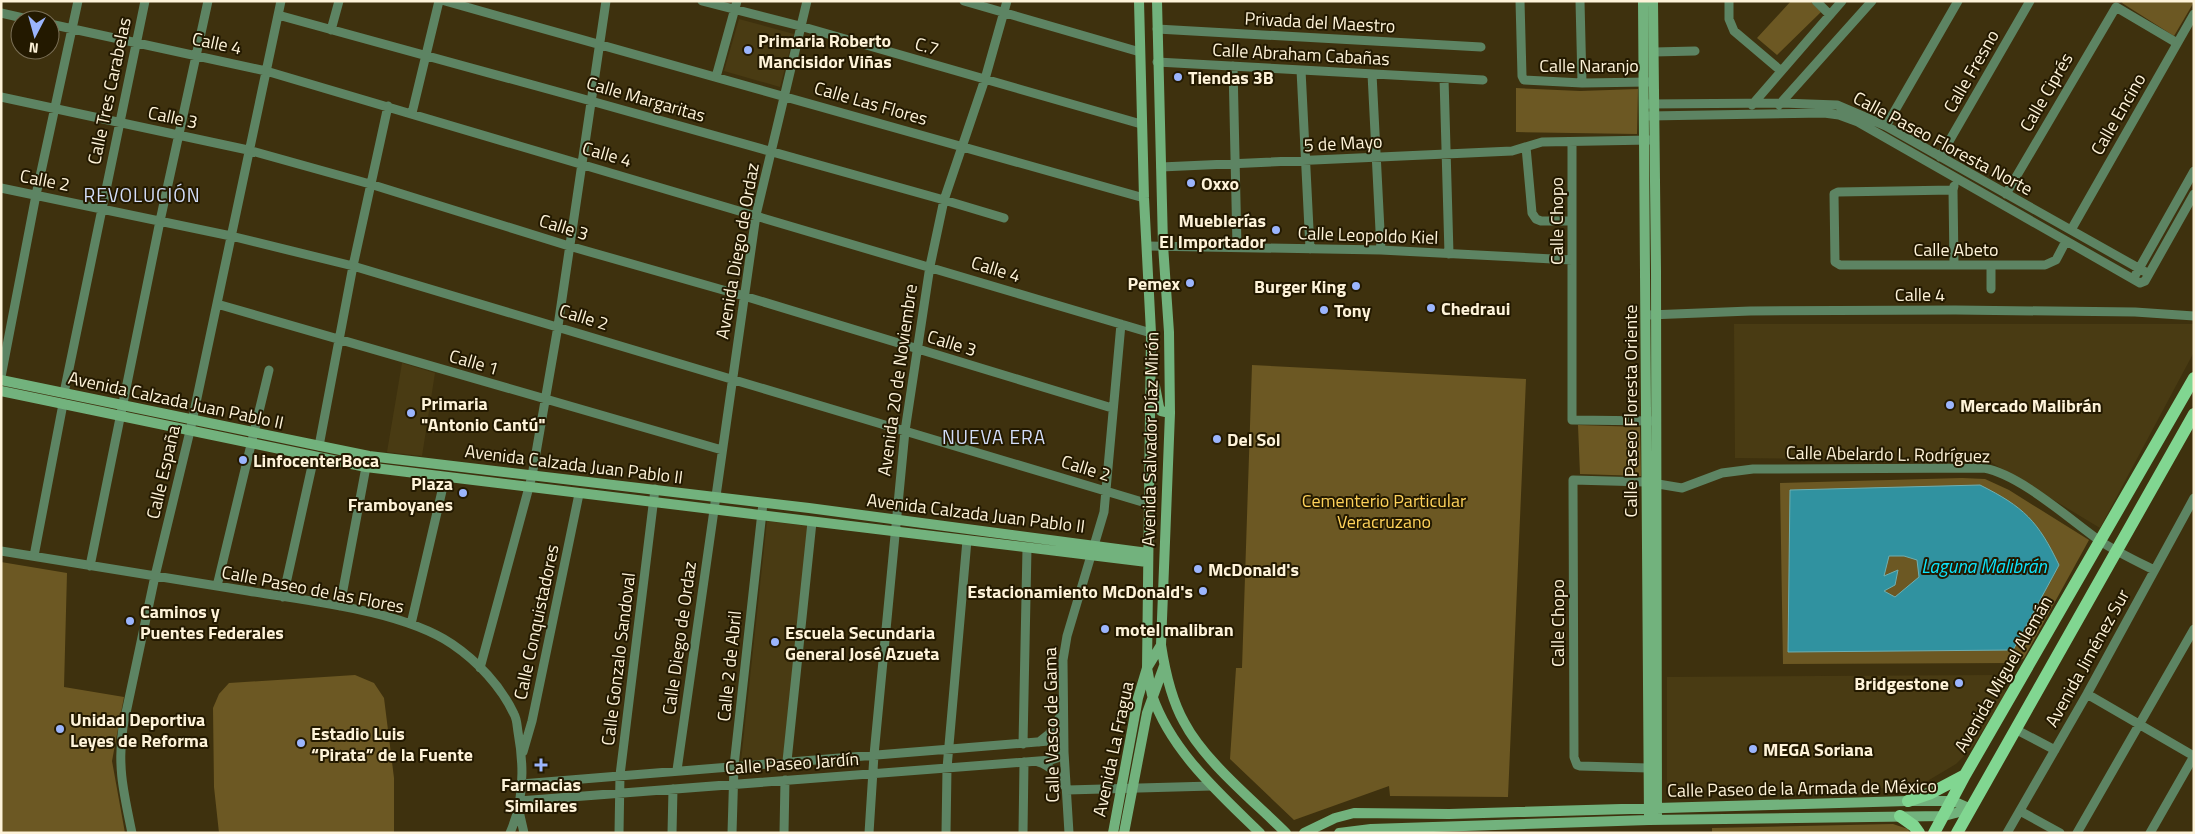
<svg xmlns="http://www.w3.org/2000/svg" width="2195" height="834" font-family="'Titillium Web',sans-serif">
  <style>
    .built { fill: #493b13 }
    .green { fill: #6c5823 }
    .water { fill: #3092a0; stroke: #6eafb1; fill-rule: evenodd }
    .lines { fill: none; stroke-linecap: round; stroke-linejoin: round }
    .street { stroke: #5d8463; stroke-width: 9 }
    .secondary { stroke: #72b27d; stroke-width: 10 }
    .primary { stroke: #81d691; stroke-width: 12 }
    .poi-dot { fill: #9bb5fd; stroke: #231900; stroke-width: 2 }
    .labels { text-anchor: middle; dominant-baseline: central; stroke-width: 4; stroke-linejoin: round; paint-order: stroke }
    .street-label { font-size: 18px; fill: #fef3d9; stroke: #231900 }
    .poi-label { font-size: 18px; font-weight: bold; fill: #fef3d9; stroke: #231900; text-anchor: start }
    .park-label { font-size: 18px; fill: #ffd35b; stroke: #231900 }
    .neighbourhood-label { font-size: 19px; letter-spacing: 1px; fill: #d4defa; stroke: #231900 }
    .water-label { font-size: 19px; font-style: italic; fill: #0ce5fe; stroke: #231900 }
  </style>
  <rect width="100%" height="100%" fill="#3e310e"/>
  <path class="built" d="M739,19l55,15 -14,53 -56,-16z
    M1734,324h460v28l-94,176 -111,-67 -254,-3z
    M402,363l33,10 -13,83 -35,-4z
    M767,521l41,5 -25,233 -42,2z
    M1992,675l10,7 4,11 -34,55 -16,16 -32,19 -22,5 -235,3v-114z"/>
  <path class="green" d="M1791,1h19l11,11 -44,43 -20,-17z
    M2123,1h71v1l-20,34 -52,-33z
    M1516,88l64,3 58,-2 -1,45 -121,-2z
    M1252,365l274,14 -18,418 -118,-1 -1,-10 -95,34 -64,-61 6,-91h6z
    M1578,425l62,2 1,49 -61,-2z
    M1962,478l23,1 24,11 80,50 -65,118 -9,5 -232,1 -3,-181z
    M1,562l66,11 -3,114 60,10 -12,64 13,72h-124z
    M355,675l19,8 10,15 10,80v55h-175l-5,-46 -1,-79 6,-14 10,-11z
    M1893,824l15,5 2,4h-198v-5z"/>
  <path class="water" d="M1980,485c44,22 58,36 79,80l-46,85 -225,2 2,-162zM1889,556h15l13,4 2,17 -24,20 -11,-6 11,-6 3,-15 -14,6z"/>
  <g class="lines">
    <path class="street" d="M445,1l699,197
      M702,1l98,25 341,98
      M964,1l176,51
      M1520,1l2,75 2,4 58,3 67,-1
      M1580,1l2,82
      M1729,1v18l5,12 46,39
      M1816,1l14,14
      M1,13l31,7
      M278,15l313,86 353,99 60,18
      M50,24l216,47 885,262
      M1157,29l324,18
      M331,30l8,-29
      M1654,52l41,-1
      M1157,62l326,18
      M1233,66l4,181
      M1301,70l9,179
      M1372,74l9,176
      M716,77l21,-76
      M1444,78l5,176
      M1,97l247,53 122,34 199,62 175,50 368,112
      M1648,104l134,-1 55,2 49,21 263,148
      M1752,105l90,-104
      M1779,105l93,-104
      M412,113l27,-112
      M1649,116l175,-3 15,2 19,7 282,161 5,-2 49,-87
      M1886,126l72,-125
      M1572,142v278l84,1
      M1526,147l6,66 4,6 5,2h31
      M1940,157l90,-156
      M1161,167l351,-16 30,-9 109,-2
      M1,188l230,48 122,30 796,238
      M1953,190l-115,2 -4,2 1,68 5,3h205l11,-5 10,-19
      M2006,194l110,-187 61,36
      M2071,230l123,-216
      M1147,246l234,4 191,10
      M1954,265l-1,-75 1,-4
      M2136,274l58,-103
      M1991,289v-24
      M217,304l505,146
      M1649,315l101,-4 205,-1 180,2 59,4
      M1,377l35,-182 42,-194
      M64,393l81,-392
      M319,446l34,-180 35,-160
      M1,551c82,13 165,27 247,40 60,10 153,19 204,53 25,17 49,42 62,70 3,5 3,12 4,18 6,33 6,70 -8,101
      M34,556l29,-152
      M90,566l70,-345 48,-220
      M217,586l52,-216
      M283,597l31,-140
      M340,606l26,-139
      M411,624l34,-146
      M480,668l52,-192 26,-150 48,-325
      M2087,694l107,62
      M2015,729l40,21
      M1039,742l10,-8 14,-22
      M1023,744l4,-196
      M523,752l9,-31 47,-227
      M787,761l25,-239
      M1038,762c14,4 20,14 28,26
      M1648,768l-68,-2 -3,-1 -3,-8 -1,-277 73,2 36,6 40,-15 31,-4 231,-1c37,7 85,51 116,73 17,11 36,20 54,29
      M677,770l79,-555 51,-214
      M521,784l528,-43 7,1 8,7
      M1067,790l145,-4
      M519,801l532,-41 6,-2 7,-6
      M519,811l5,22
      M2020,811l40,22
      M132,833c-8,-39 -15,-66 -9,-106l32,-151 35,-145 91,-430
      M619,833l1,-58 35,-286
      M672,833l1,-44
      M732,833l2,-67 29,-263
      M784,833l1,-53
      M869,833l5,-78 31,-324 25,-165 14,-66 41,-121 22,-78
      M946,833l1,-65 20,-228
      M1023,833l1,-71
      M1069,833l-5,-81 -1,-92 4,-24 37,-124 17,-188
      M2007,833l80,-139 107,-196
      M2077,833l117,-204
      M2150,833l44,-77"/>
    <path class="secondary" d="M1139,1l5,197 7,135 -4,335c2,9 3,18 5,27 19,56 67,98 108,138
      M1157,1l6,244 6,87 1,81 -9,232c4,26 10,54 23,77 21,40 70,79 102,111
      M1643,1l6,819
      M1653,1l3,270 1,549
      M1,380l368,76 440,52 339,45
      M1155,386l4,21 2,4 9,2
      M1,391l365,76 781,95
      M1113,833l25,-135 9,-30 14,-23
      M1124,833l23,-120 17,-47
      M1304,833l31,-15 19,-5 95,1 459,-13h45l18,8
      M1339,833l32,-4 278,-9 295,-4 27,-7"/>
    <path class="primary" d="M1908,801l23,-8 34,-18
      M1900,816l14,10 5,7
      M1934,833l31,-58 229,-397
      M1957,833l237,-419"/>
  </g>
  <g class="poi-dot">
    <circle cx="748" cy="50" r="5"/>
    <circle cx="1178" cy="77" r="5"/>
    <circle cx="1191" cy="183" r="5"/>
    <circle cx="1276" cy="230" r="5"/>
    <circle cx="1190" cy="283" r="5"/>
    <circle cx="1356" cy="286" r="5"/>
    <circle cx="1431" cy="308" r="5"/>
    <circle cx="1324" cy="310" r="5"/>
    <circle cx="1950" cy="405" r="5"/>
    <circle cx="411" cy="413" r="5"/>
    <circle cx="1217" cy="439" r="5"/>
    <circle cx="243" cy="460" r="5"/>
    <circle cx="463" cy="493" r="5"/>
    <circle cx="1198" cy="569" r="5"/>
    <circle cx="1203" cy="591" r="5"/>
    <circle cx="130" cy="621" r="5"/>
    <circle cx="1105" cy="629" r="5"/>
    <circle cx="775" cy="642" r="5"/>
    <circle cx="1959" cy="683" r="5"/>
    <circle cx="60" cy="729" r="5"/>
    <circle cx="301" cy="743" r="5"/>
    <circle cx="1753" cy="749" r="5"/>
    <path d="M538.5 757.5h5v5h5v5h-5v5h-5v-5h-5v-5h5z"/>
  </g>
  <g class="labels">
    <g class="street-label">
      <text transform="translate(1320 22) rotate(3)">Privada del Maestro</text>
      <text transform="translate(217 43) rotate(12)">Calle 4</text>
      <text transform="translate(927 46) rotate(16)">C.7</text>
      <text transform="translate(1301 54) rotate(3)">Calle Abraham Cabañas</text>
      <text x="1589" y="65">Calle Naranjo</text>
      <text transform="translate(1971 71) rotate(-60)">Calle Fresno</text>
      <text transform="translate(109 91) rotate(-78)">Calle Tres Carabelas</text>
      <text transform="translate(2046 92) rotate(-60)">Calle Ciprés</text>
      <text transform="translate(646 99) rotate(16)">Calle Margaritas</text>
      <text transform="translate(871 103) rotate(16)">Calle Las Flores</text>
      <text transform="translate(2118 114) rotate(-60)">Calle Encino</text>
      <text transform="translate(173 117) rotate(12)">Calle 3</text>
      <text transform="translate(1343 143) rotate(-3)">5 de Mayo</text>
      <text transform="translate(1943 143) rotate(28)">Calle Paseo Floresta Norte</text>
      <text transform="translate(607 154) rotate(16)">Calle 4</text>
      <text transform="translate(45 180) rotate(11)">Calle 2</text>
      <text transform="translate(1556 221) rotate(-90)">Calle Chopo</text>
      <text transform="translate(564 227) rotate(17)">Calle 3</text>
      <text transform="translate(1368 235) rotate(2)">Calle Leopoldo Kiel</text>
      <text x="1956" y="249">Calle Abeto</text>
      <text transform="translate(737 251) rotate(-80)">Avenida Diego de Ordaz</text>
      <text transform="translate(996 269) rotate(17)">Calle 4</text>
      <text x="1920" y="294">Calle 4</text>
      <text transform="translate(584 317) rotate(17)">Calle 2</text>
      <text transform="translate(952 343) rotate(17)">Calle 3</text>
      <text transform="translate(474 362) rotate(16)">Calle 1</text>
      <text transform="translate(897 380) rotate(-82)">Avenida 20 de Noviembre</text>
      <text transform="translate(176 400) rotate(12)">Avenida Calzada Juan Pablo II</text>
      <text transform="translate(1630 411) rotate(-90)">Calle Paseo Floresta Oriente</text>
      <text transform="translate(1150 439) rotate(-89)">Avenida Salvador Díaz Mirón</text>
      <text transform="translate(1888 454) rotate(1)">Calle Abelardo L. Rodríguez</text>
      <text transform="translate(574 464) rotate(7)">Avenida Calzada Juan Pablo II</text>
      <text transform="translate(1086 468) rotate(17)">Calle 2</text>
      <text transform="translate(163 472) rotate(-77)">Calle España</text>
      <text transform="translate(976 513) rotate(7)">Avenida Calzada Juan Pablo II</text>
      <text transform="translate(313 589) rotate(11)">Calle Paseo de las Flores</text>
      <text transform="translate(536 622) rotate(-78)">Calle Conquistadores</text>
      <text transform="translate(1557 623) rotate(-90)">Calle Chopo</text>
      <text transform="translate(679 638) rotate(-82)">Calle Diego de Ordaz</text>
      <text transform="translate(2087 658) rotate(-61)">Avenida Jiménez Sur</text>
      <text transform="translate(618 659) rotate(-83)">Calle Gonzalo Sandoval</text>
      <text transform="translate(729 666) rotate(-84)">Calle 2 de Abril</text>
      <text transform="translate(2003 674) rotate(-60)">Avenida Miguel Alemán</text>
      <text transform="translate(1051 725) rotate(-91)">Calle Vasco de Gama</text>
      <text transform="translate(1113 749) rotate(-78)">Avenida La Fragua</text>
      <text transform="translate(792 763) rotate(-4)">Calle Paseo Jardín</text>
      <text transform="translate(1802 788) rotate(-1)">Calle Paseo de la Armada de México</text>
    </g>
    <g class="poi-label">
      <text x="758" y="40">Primaria Roberto<tspan x="758" dy="21">Mancisidor Viñas</tspan></text>
      <text x="1188" y="77">Tiendas 3B</text>
      <text x="1201" y="183">Oxxo</text>
      <text x="1266" y="220" text-anchor="end">Mueblerías<tspan x="1266" dy="21">El Importador</tspan></text>
      <text x="1180" y="283" text-anchor="end">Pemex</text>
      <text x="1346" y="286" text-anchor="end">Burger King</text>
      <text x="1441" y="308">Chedraui</text>
      <text x="1334" y="310">Tony</text>
      <text x="421" y="403">Primaria<tspan x="421" dy="21">"Antonio Cantú"</tspan></text>
      <text x="1960" y="405">Mercado Malibrán</text>
      <text x="1227" y="439">Del Sol</text>
      <text x="253" y="460">LinfocenterBoca</text>
      <text x="453" y="483" text-anchor="end">Plaza<tspan x="453" dy="21">Framboyanes</tspan></text>
      <text x="1208" y="569">McDonald's</text>
      <text x="1193" y="591" text-anchor="end">Estacionamiento McDonald's</text>
      <text x="140" y="611">Caminos y<tspan x="140" dy="21">Puentes Federales</tspan></text>
      <text x="1115" y="629">motel malibran</text>
      <text x="785" y="632">Escuela Secundaria<tspan x="785" dy="21">General José Azueta</tspan></text>
      <text x="1949" y="683" text-anchor="end">Bridgestone</text>
      <text x="70" y="719">Unidad Deportiva<tspan x="70" dy="21">Leyes de Reforma</tspan></text>
      <text x="311" y="733">Estadio Luis<tspan x="311" dy="21">“Pirata” de la Fuente</tspan></text>
      <text x="1763" y="749">MEGA Soriana</text>
      <text x="541" y="784" text-anchor="middle">Farmacias<tspan x="541" dy="21">Similares</tspan></text>
    </g>
    <g class="park-label">
      <text x="1384" y="500">Cementerio Particular<tspan x="1384" dy="21">Veracruzano</tspan></text>
    </g>
    <g class="neighbourhood-label">
      <text x="142" y="194">REVOLUCIÓN</text>
      <text x="994" y="436">NUEVA ERA</text>
    </g>
    <g class="water-label">
      <text x="1984" y="565">Laguna Malibrán</text>
    </g>
  </g>
  <rect width="2195" height="834" fill="none" stroke="#fef3d9" stroke-width="5"/>
  <g transform="translate(35 35) rotate(186)"><circle r="24" fill="#231900" stroke="#7b7057"/>
  <path d="M0-4L9 19L0 12L-9 19Z" fill="#9bb5fd"/>
  <text y="-8" font-size="14" font-weight="bold" text-anchor="middle" fill="#fef3d9">N</text>
  </g>
</svg>
